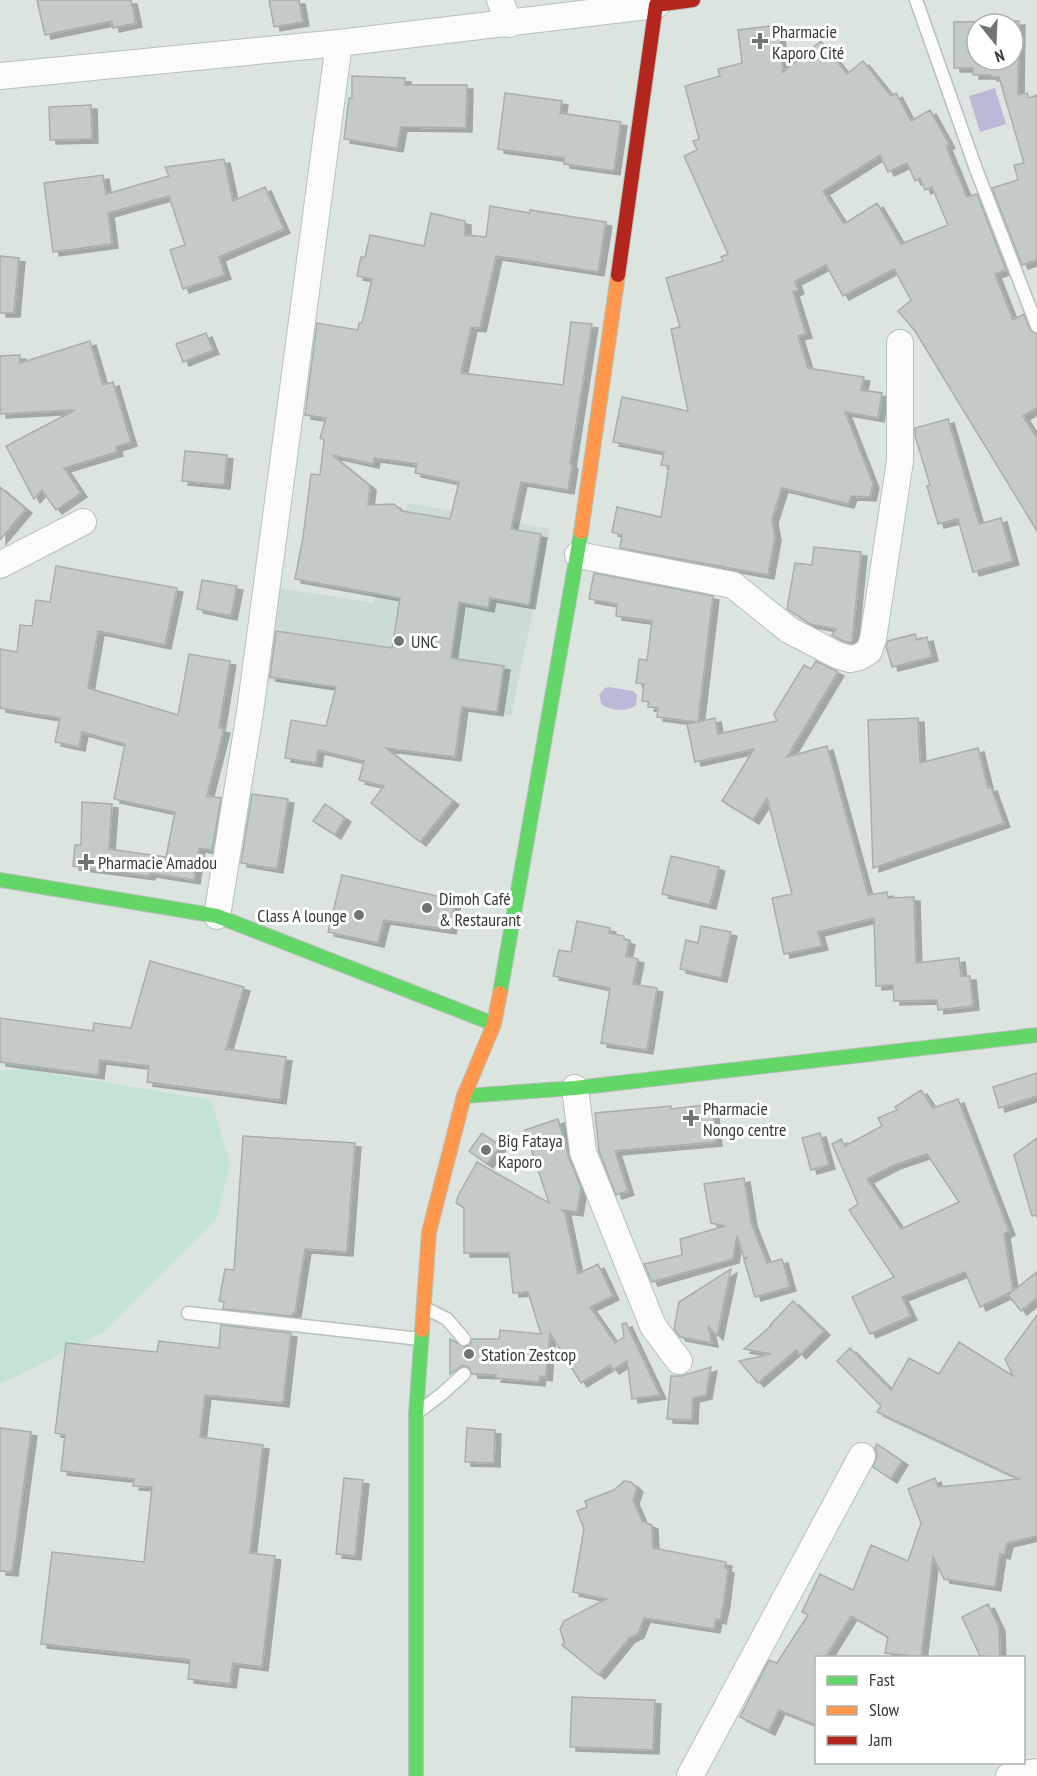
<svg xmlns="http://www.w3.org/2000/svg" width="1037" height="1776" font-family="'PT Sans Narrow',sans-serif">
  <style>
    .built { fill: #ccdbd3 }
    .green { fill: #c3e3d3 }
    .water { fill: #bbb9d8 }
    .building { fill: #c4cac7; stroke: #a8aeab; stroke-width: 1.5; fill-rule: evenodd; filter: url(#shadow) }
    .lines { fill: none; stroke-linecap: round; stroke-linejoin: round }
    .lane-casing { stroke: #b9c0bc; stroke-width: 15 }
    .street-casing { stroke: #b9c0bc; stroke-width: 28 }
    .fast-casing { stroke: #b9c0bc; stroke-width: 16 }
    .slow-casing { stroke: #b9c0bc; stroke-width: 16 }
    .jam-casing { stroke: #b9c0bc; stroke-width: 16 }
    .lane { stroke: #fafbfa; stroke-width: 12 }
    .street { stroke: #fafbfa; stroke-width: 26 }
    .fast { stroke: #63d668; stroke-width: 14 }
    .slow { stroke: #ff974d; stroke-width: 14 }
    .jam { stroke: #b3261e; stroke-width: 14 }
    .poi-dot { fill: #6f7672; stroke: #fff; stroke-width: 2 }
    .labels { text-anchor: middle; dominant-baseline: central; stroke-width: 6; stroke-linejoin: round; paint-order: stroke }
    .poi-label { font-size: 18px; fill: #353b37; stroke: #fff; text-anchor: start }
  </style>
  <defs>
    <filter id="shadow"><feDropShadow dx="6" dy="4" stdDeviation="0" flood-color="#0004"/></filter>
  </defs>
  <rect width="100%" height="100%" fill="#dce4e0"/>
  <path class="built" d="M407,503l143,26 -39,187 -246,-36 14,-92 95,15 7,-53 17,2z"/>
  <path class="green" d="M23,1069l188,31 19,64 -13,54 -112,113 -100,51 -5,1v-312z"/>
  <path class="water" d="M995,88l11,36 -26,8 -11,-36z
    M609,687l24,4 4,4 -1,10c-8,7 -25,6 -34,0l-3,-10 6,-7z"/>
  <path class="building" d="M37,0h94l5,23 -23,5 -1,-7 -67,14z
    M269,0h30l4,22 -29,5z
    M1019,21l-1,74 9,-2 2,5 8,-3v165l-15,5 -30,-77 26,-8 -4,-15 10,-2 -25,-86h-8v-2h-18v-7h-19v-46zM977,24h36v36h-36z
    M778,25l5,47 38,-31 26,33 16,-13 28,35 5,-3 15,28 19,-11 19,34 -3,2 21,51 10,-3 29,76 -11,4 18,46 11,-6 6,16 7,4v74l-14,8 14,22v93l-122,-200 -17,-20 13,-11 -17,-31 -51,27 -17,-31 -31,16 3,9 -5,2 13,42 -8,2 10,32 56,9 -3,13 21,3 -4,25 -33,-6 28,72 -3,13 -19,-1 -3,8 -66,-16 -10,31 3,18 -7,38 -148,-27 2,-13 -10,-3 5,-25 44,10 8,-51 -8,-1 3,-13 -51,-10 9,-45 66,14 -17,-82 9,-2 -14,-49 57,-17 -2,-4 7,-3 -44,-98 13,-6 -4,-9 6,-2 -14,-53 35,-10 -2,-7 24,-6 -4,-33zM880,155l8,17 19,-9 8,18 5,-3 5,12 7,-3 16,38 -47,19 -24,-41 -33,21 -21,-33z
    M352,76l53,2v7h62l-1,43 -65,-1 -4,21 -53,-9 5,-41h3z
    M505,93l57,8 -2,12 61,9 -7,49 -50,-7v-6l-66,-9z
    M91,105l1,34 -42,1 -1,-33z
    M224,159l9,42 32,-14 19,42 -65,28 6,18 -42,14 -13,-39 15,-5 -16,-49 -61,17 4,31 -59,8 -9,-69 59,-8 3,19 63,-18 -4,-9z
    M490,206l40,7v-3l76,12 -8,50 -102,-16 -16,72 -9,-1 -10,46 102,12 8,-63 21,2 -22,140 2,1 -4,25 -47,-8 -10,47 30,5 -12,71 -39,-7 -2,10 -29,-6 -8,56 53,8 -7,46 -35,-5 -7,50 -69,-9 67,53 -33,41 -49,-39 13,-17 -25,-6 5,-19 -46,-11 -2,13 -31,-5 6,-38 35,6 10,-39 -66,-10 6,-46 116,17 8,-50 -105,-19 8,-42 8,-63 9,1 4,-35 -4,-2 6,-20 -21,-3 12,-92 41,7 1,-7h3l10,-44 -15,-3 4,-19h4l5,-22 54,11 7,-33 34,8v14l21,2zM332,455l41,9 1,-6 43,6 -2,9 44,9 -9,37 -48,-8 -8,-7 -26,1 2,-19z
    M0,256l19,2 -5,55h-14z
    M206,333l7,17 -30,12 -7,-18z
    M90,341l13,44 10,-3 18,60 -15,5 1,5 -53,16 17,25 -25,17 -14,-20 -8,9 -28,-53 69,-36 -75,4v-58l20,-1v8z
    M948,419l31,105 22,-6 12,43 -40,11 -15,-53 -20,5 -11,-38 3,-1 -15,-49v-8z
    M185,451l42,4 -3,30 -42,-4z
    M0,487l26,22 -26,31z
    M814,547l47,5 -9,91 -9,-2 -11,-6 4,-6 -26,-5 -23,-15 8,-46 17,2z
    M56,566l121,22 -12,57 -67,-14 -10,57 90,27 11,-61 41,7 -11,67 5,1 -17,67 14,2 -9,52 -13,-2 -5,32 -44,-7 -1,3 -76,-10 2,-21h6l1,-43 30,2 -3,45 57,8 9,-45 -61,-13 11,-55 -43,-12 -3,15 -24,-5 5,-24 -60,-10v-59l17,3 3,-27 12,1 4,-26 14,2z
    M594,573l119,23 -15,126 17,-4 3,16 59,-13 -3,-7 30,-49 7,4 5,-8 22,11 -51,85 40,-11 41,149 19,-3 1,6 26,-1 2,66 43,-5 2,18h9l3,30 -35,4 -1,-10 -43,1 -1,-16 -17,1 -2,-68 -56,14 4,14 -38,8 -12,-56 20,-4 -25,-96 -14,22 -31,-19 32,-52 -59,13 -8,-38 9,-2 -39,-5 1,-9 -10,-1 1,-5 -7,-1 2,-17 -8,-1 3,-24 8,1 5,-39 -36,-5 1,-12 -28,-5z
    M202,580l35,6 -6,30 -34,-7z
    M915,634l2,6 10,-3 5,20 -40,10 -6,-21 2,-5z
    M918,718l2,45 58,-15 10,40 3,-1 13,36 -131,45 -5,-148z
    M252,794l36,5 -11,70 -36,-6z
    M325,804l20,14 -10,17 -22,-14z
    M671,856l48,11 -9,38 -48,-11z
    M342,875l113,25 -5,30 -66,-10 -6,23 -50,-11z
    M577,921l33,7 -1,5 15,3v3l5,2 -3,15 12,3 -5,25 24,4 -10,62 -46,-7 9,-55 -57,-12 6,-26 12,2z
    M701,926l30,6 -10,46 -41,-9 6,-29 12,3z
    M150,961l94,26 -18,62 60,8 -6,43 -133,-18 2,-16 -49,-6 -2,15 -98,-13v-44l93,13 1,-8 37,5z
    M1037,1073v23l-38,12 -6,-21z
    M921,1090l12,18 25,-9 51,132 -5,3 9,57 -33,16 -15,-35 -63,25 9,19 -41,18 -18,-37 42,-20 -45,-67 9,-6 -26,-60 9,-5 4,7 37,-20 -4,-8 19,-8 -2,-3zM927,1154l32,48 -58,27 -34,-50 27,-14z
    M712,1104l4,38 -101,9 13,40 -12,4 -17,-44 -4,-38 76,-7v3z
    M558,1119l11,39 12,29 -4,25 -16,-2 4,2 13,62 20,-10 15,32 -23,11 25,36 9,-6 -2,-13 4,-1 34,72 -28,4 -5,-38 -14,9 -3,-5 -29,18 -31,-50 -4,44 -6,-1 -1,6 -44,-4 1,-3 -24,-1 -2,-5 -4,-3h-4l-12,8v-35l15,8 5,-2 2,-6h27l1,-9 41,4 -13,-42 -15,1 -4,-40h-45v-45l-8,-5 2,-7 19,-34 72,41 -24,-73z
    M482,1133l18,13 -13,18 -18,-13z
    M820,1133l9,32 -18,5 -9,-32z
    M243,1136l112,7 -8,109 -42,-3 -10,64h-2l-1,3 -69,-7 1,-7 -5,-1 6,-32 9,1z
    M1037,1138v77l-5,1 -18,-61z
    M744,1178l7,44 16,41 15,-4 8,28 -35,10 -11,-37 4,-3 -4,1 -7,-22 -4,23 -81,23 -8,-18 38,-9 -2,-16 45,-13 -14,-3 -7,-39z
    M731,1269l-14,67 -9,-10 4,17 -32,-6 -6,-8 5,-27z
    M1037,1272v26l-16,13 -13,-16z
    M793,1301l31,30 -24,24 -4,-5 -38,33 -19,-22 32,-7 -27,-5 27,-23 -1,-1z
    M1037,1315v221l-30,7 -3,12 -4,-1 -5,33 -51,-8 -11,-22 -12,100 -36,-4 3,-16 -37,-21 -26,42h-9v67l-37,-15 -10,21 -29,-14 29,-57 8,3 31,-48 -6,-3 18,-38 33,16 18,-45 37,16 13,-38 -13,-34 27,-11 3,9 81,-8 -142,-67 4,-6 -44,-45 13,-13 41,42 18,-32 30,16 20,-32 54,34 -8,-17z
    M221,1325l70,8 -8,70 -78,-8 -5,42 63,8 -13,108 25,3 -13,111 -29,-4 -3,21 -42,-5 2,-19 -149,-16 11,-92 92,10 8,-75 -19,-1 1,-7 -73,-8 4,-36 -10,-2 11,-90 91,9 2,-11 60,7z
    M711,1367l-5,28 -13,3 -1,22 -25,-1 4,-43h10z
    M0,1428l31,4 -19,140 -12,-1z
    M467,1428l28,2 -1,33 -29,-1z
    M877,1444l25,17 -11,18 -18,-12 4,-11 -2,-8z
    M344,1478l19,2 -8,76 -19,-2z
    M624,1481l7,1 6,6 -4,12 9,21 10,4 1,23 73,14 -1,6 3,1 -4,33 -4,18 -4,-1 -2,10 -70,-11 -6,16 -9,4 -30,37 -37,-30 2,-3 -4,-13 4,-8 42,-22 -33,-7 11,-63 -7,-18 10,-4 -2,-6 29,-11z
    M988,1604l11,23 1,31h-19l-19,-41z
    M572,1697l83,3 -2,50 -83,-3z"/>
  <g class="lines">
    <g class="lane-casing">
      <path id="lane" d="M916,0l60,169 61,157
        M427,1309l20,10 17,20
        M188,1313l232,26
        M421,1410l22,-17 21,-19"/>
    </g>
    <g class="street-casing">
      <path id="street" d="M500,0l9,24
        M0,76l339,-33 317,-38
        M578,555l155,30 56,45 48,25 13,4 9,-2 10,-6 4,-12 27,-178v-118
        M0,565l83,-43
        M217,916l33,-204 89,-669
        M575,1088l8,64 70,174 26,35
        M690,1776l172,-320
        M1009,1776l28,-4"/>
    </g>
    <g class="fast-casing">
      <path id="fast" d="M0,880l217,36 277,108
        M500,993l81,-461
        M464,1096l111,-8 462,-53
        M416,1776v-362l6,-84"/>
    </g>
    <g class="slow-casing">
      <path id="slow" d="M581,532l37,-257
        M422,1330l7,-98 35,-136 30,-72 6,-31"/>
    </g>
    <g class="jam-casing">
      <path id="jam" d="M618,275l38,-270 37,-5"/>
    </g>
    <use href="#lane" class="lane"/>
    <use href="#street" class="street"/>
    <use href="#fast" class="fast"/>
    <use href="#slow" class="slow"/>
    <use href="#jam" class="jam"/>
  </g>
  <g class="poi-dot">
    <path d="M757 32h6v6h6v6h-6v6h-6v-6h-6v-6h6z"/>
    <circle cx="399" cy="641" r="6"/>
    <path d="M83 853h6v6h6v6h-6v6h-6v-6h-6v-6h6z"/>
    <circle cx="427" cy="908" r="6"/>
    <circle cx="359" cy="915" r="6"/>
    <path d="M688 1109h6v6h6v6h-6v6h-6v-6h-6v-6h6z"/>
    <circle cx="486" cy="1150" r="6"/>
    <circle cx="469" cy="1354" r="6"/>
  </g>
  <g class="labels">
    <g class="poi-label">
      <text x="772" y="31">Pharmacie<tspan x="772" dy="21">Kaporo Cité</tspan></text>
      <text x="411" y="641">UNC</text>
      <text x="98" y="862">Pharmacie Amadou</text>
      <text x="439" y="898">Dimoh Café<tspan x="439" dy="21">&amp; Restaurant</tspan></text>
      <text x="347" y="915" text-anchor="end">Class A lounge</text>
      <text x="703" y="1108">Pharmacie<tspan x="703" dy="21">Nongo centre</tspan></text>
      <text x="498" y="1140">Big Fataya<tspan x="498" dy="21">Kaporo</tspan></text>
      <text x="481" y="1354">Station Zestcop</text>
    </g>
  </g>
  <rect x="815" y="1656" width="210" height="108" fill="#ffffff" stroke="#aeb1af" stroke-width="1.5"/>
  <rect x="827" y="1676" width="30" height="9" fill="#63d668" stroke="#aeb1af" stroke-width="1.5"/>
  <text x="869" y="1686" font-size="18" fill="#353b37">Fast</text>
  <rect x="827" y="1706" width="30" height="9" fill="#ff974d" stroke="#aeb1af" stroke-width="1.5"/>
  <text x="869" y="1716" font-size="18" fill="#353b37">Slow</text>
  <rect x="827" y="1736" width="30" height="9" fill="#b3261e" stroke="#aeb1af" stroke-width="1.5"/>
  <text x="869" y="1746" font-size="18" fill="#353b37">Jam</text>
  <g transform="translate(995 42) rotate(162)"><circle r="28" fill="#ffffff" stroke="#aeb1af" stroke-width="1.5"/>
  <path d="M0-4.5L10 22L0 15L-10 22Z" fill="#6f7672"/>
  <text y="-9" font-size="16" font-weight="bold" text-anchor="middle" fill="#353b37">N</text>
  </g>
</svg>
